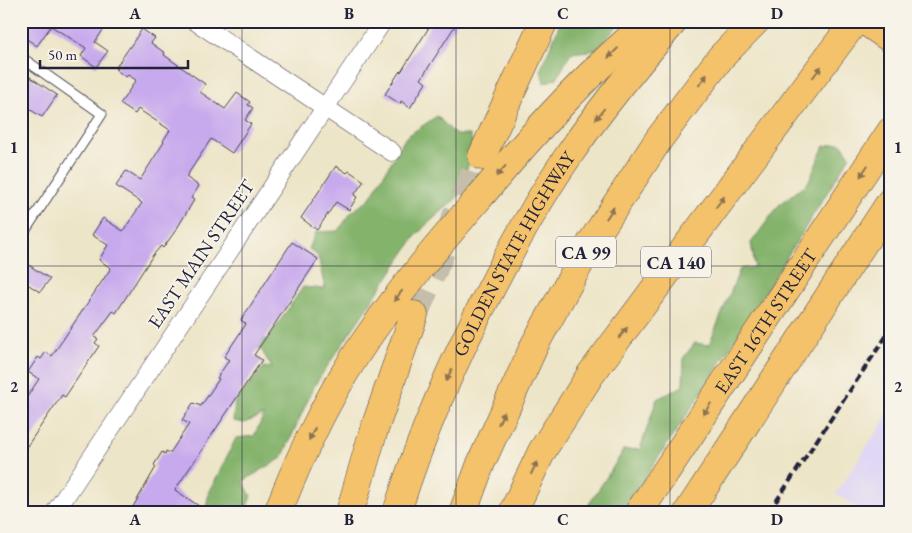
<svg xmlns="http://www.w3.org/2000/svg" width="912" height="533" font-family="'EB Garamond',serif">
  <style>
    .built { fill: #ded5f5 }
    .forest { fill: #84b36c; stroke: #536a54 }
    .building { fill: #c7a9ed }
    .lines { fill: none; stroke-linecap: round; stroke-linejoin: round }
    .motorway-tunnel { stroke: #c4beab; stroke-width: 28; stroke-dasharray: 28 14; stroke-linecap: butt }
    .service-casing { stroke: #403f50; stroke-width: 11 }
    .minor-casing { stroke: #403f50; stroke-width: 19 }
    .primary-casing { stroke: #403f50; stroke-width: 29 }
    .motorway-casing { stroke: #403f50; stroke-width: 29 }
    .service { stroke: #fff; stroke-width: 9 }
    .minor { stroke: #fff; stroke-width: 18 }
    .primary { stroke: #f3c26a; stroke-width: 28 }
    .motorway { stroke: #f3c26a; stroke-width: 28 }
    .rail { stroke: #22223b; stroke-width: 4; stroke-dasharray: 8 4; stroke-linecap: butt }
    .oneway { fill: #8a7252 }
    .grid { fill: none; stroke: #22223b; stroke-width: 1; stroke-opacity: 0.55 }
    .labels { text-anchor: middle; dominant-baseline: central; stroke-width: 4; stroke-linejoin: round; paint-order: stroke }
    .shield { fill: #f7f3e8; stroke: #62616f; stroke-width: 1 }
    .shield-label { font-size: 18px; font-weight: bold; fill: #22223b }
    .street-label { font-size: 19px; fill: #22223b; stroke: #f7f3e8 }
    .neatline { fill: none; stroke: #22223b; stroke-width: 2 }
    .grid-label { font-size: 16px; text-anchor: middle; font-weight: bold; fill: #22223b }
  </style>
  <rect width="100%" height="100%" fill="#f7f3e8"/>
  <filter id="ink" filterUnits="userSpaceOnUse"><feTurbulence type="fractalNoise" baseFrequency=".02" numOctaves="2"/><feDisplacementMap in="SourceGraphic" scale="10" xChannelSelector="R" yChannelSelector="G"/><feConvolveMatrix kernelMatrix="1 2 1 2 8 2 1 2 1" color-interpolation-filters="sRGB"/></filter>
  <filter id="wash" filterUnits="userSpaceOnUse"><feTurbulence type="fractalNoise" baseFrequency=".0096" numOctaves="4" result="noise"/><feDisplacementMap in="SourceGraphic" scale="20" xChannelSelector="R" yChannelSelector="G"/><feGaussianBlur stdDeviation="1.12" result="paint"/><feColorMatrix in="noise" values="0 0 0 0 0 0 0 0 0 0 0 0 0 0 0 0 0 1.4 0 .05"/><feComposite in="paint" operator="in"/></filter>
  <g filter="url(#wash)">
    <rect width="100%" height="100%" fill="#ede5c7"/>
    <path class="built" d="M890,411l1,101h-27l-28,-18z"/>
    <path class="forest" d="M561,21h61l-26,29 -25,3 -14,25 -13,5 -3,-14z
      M437,116l19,19h14l4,12 -16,50 -33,29 -10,11 -101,149 -32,72 -39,23 8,15 -6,16h-40l4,-19 27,-55 18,-2 10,-21 -20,8 -11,-2 2,-19 29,-35 8,1 -11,-19 -16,-7 1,-15 21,13 36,-53 22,2 -7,-33 -9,-7 7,-17 22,-1 13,-18 19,-15 36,-61z
      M841,143l9,13 -140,224 -88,132h-38l40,-62 16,-1 17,-50 26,-13 1,-29 11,-14 14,2 31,-76 15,-2 -4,-24 28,-38 29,-22 16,-37z"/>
    <g id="blocks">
      <path class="building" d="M27,21h82l-14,21 13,9 -12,16 -15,-11 5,-8 -35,-22 -14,20 -16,-11v-4z
        M433,21h25l-37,58 5,4 -16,25 -9,-7 -1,3 -15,-10 15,-23 1,1z
        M142,29l13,9 -4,5 14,10 -1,2 41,29 -5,8 25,17 12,-16 13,9 -2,3 5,3 -8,12 6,4 -19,29 -21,-14 -25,38 13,9 -8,12 3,2 -18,30 -13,18 -2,-2 -8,9 -37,58 -3,-2 -19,26 4,2 -3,4 4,3 -34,51 -3,-2 -41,60v-49l18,-27 -11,-7 10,-15 3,2 5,-7 6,4 59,-88 -12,-8 9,-15 -16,-10 11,-17 20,13 19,-28 -26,-17 10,-15 14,9 24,-38 -1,-1 7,-11 -32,-21 -3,5 -15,-10 16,-24 -8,-5 -2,2 -10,-7 1,-2 -1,-1z
        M21,71l36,24 -15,22 -21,-13z
        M336,166l11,7 2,-2 15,10 -10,14 3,2 -8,13 -13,-8 -19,28 -16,-12z
        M292,242l26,17 -64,96 8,5 -87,130 33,22h-78l26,-45 -2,-2 8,-13 3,2 1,-3 4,2 19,-29 -7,-4 11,-17 8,3 18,-27 -2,-1 12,-18 -5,-3 22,-33 -5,-4z
        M21,260l29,19 -10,13 -19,-12z"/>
    </g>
  </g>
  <g filter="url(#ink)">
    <use href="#blocks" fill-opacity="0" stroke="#403f50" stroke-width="1"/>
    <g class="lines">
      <path class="motorway-tunnel" d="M414,315l68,-159"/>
      <g class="service-casing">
        <path id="service" d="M21,57l81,57 -81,123"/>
      </g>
      <g class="minor-casing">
        <path id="minor" d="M195,21l197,131
          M55,512l328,-491"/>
      </g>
      <g class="primary-casing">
        <g id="primary">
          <path d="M865,21l26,18"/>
          <path id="s1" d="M639,512l252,-381"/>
          <path d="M688,512l203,-311"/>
        </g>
      </g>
      <g class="motorway-casing">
        <g id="motorway">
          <path d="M482,156l62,-135"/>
          <path d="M278,512c24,-62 54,-124 92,-178 36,-52 78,-100 119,-148 49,-58 101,-116 161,-165"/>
          <path d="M350,512l22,-76 42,-121"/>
          <path id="s2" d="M397,512c25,-81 60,-159 99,-233 23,-44 47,-87 75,-127 31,-46 67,-89 103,-131"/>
          <path d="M463,512l18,-49 54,-119 56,-101 68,-104 62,-82 35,-36"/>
          <path d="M513,512l29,-61 49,-77 264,-353"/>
        </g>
      </g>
      <use href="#service" class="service"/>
      <use href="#minor" class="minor"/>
      <use href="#primary" class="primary"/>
      <use href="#motorway" class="motorway"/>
      <path class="rail" d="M769,512l122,-183"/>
    </g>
    <defs><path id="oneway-solid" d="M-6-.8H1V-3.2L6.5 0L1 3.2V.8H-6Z" transform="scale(1.25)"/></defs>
    <g class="oneway">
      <use href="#oneway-solid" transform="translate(613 53) rotate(136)"/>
      <use href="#oneway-solid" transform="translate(817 72) rotate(-53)"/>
      <use href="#oneway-solid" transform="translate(703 80) rotate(-53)"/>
      <use href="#oneway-solid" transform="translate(600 114) rotate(127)"/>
      <use href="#oneway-solid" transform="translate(501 171) rotate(131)"/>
      <use href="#oneway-solid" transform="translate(864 171) rotate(123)"/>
      <use href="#oneway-solid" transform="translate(720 202) rotate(-53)"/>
      <use href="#oneway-solid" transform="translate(610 213) rotate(-57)"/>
      <use href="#oneway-solid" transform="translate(398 296) rotate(128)"/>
      <use href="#oneway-solid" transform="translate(623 333) rotate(-52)"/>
      <use href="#oneway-solid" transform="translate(449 375) rotate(115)"/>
      <use href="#oneway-solid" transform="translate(707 409) rotate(123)"/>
      <use href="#oneway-solid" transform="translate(501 418) rotate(-66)"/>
      <use href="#oneway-solid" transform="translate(312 434) rotate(116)"/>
      <use href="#oneway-solid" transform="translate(534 468) rotate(-64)"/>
    </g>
  </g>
  <path class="grid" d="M242,21v491M456,21v491M670,21v491M21,266h870"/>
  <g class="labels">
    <g class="shield">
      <rect x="556" y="236.5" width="60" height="31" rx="4"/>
      <rect x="641" y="246.5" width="70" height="31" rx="4"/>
    </g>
    <g class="shield-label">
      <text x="586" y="252">CA 99</text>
      <text x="676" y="262">CA 140</text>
    </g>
    <g class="street-label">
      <text transform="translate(201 254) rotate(-56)">EAST MAIN STREET</text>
      <text stroke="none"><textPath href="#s2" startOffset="284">GOLDEN STATE HIGHWAY</textPath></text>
      <text stroke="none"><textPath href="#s1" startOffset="229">EAST 16TH STREET</textPath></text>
    </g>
  </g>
  <rect width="912" height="533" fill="none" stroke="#f7f3e8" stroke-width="55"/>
  <path d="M40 60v8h148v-8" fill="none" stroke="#22223b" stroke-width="2.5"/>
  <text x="48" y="60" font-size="15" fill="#22223b" stroke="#f7f3e8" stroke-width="4" paint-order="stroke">50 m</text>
  <rect x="28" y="28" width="856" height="478" class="neatline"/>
  <g class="grid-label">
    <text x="135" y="19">A</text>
    <text x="349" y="19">B</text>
    <text x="563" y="19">C</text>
    <text x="777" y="19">D</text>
    <text x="14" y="153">1</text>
    <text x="898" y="153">1</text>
    <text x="14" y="392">2</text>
    <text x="898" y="392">2</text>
    <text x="135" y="525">A</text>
    <text x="349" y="525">B</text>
    <text x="563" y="525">C</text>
    <text x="777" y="525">D</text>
  </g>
</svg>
